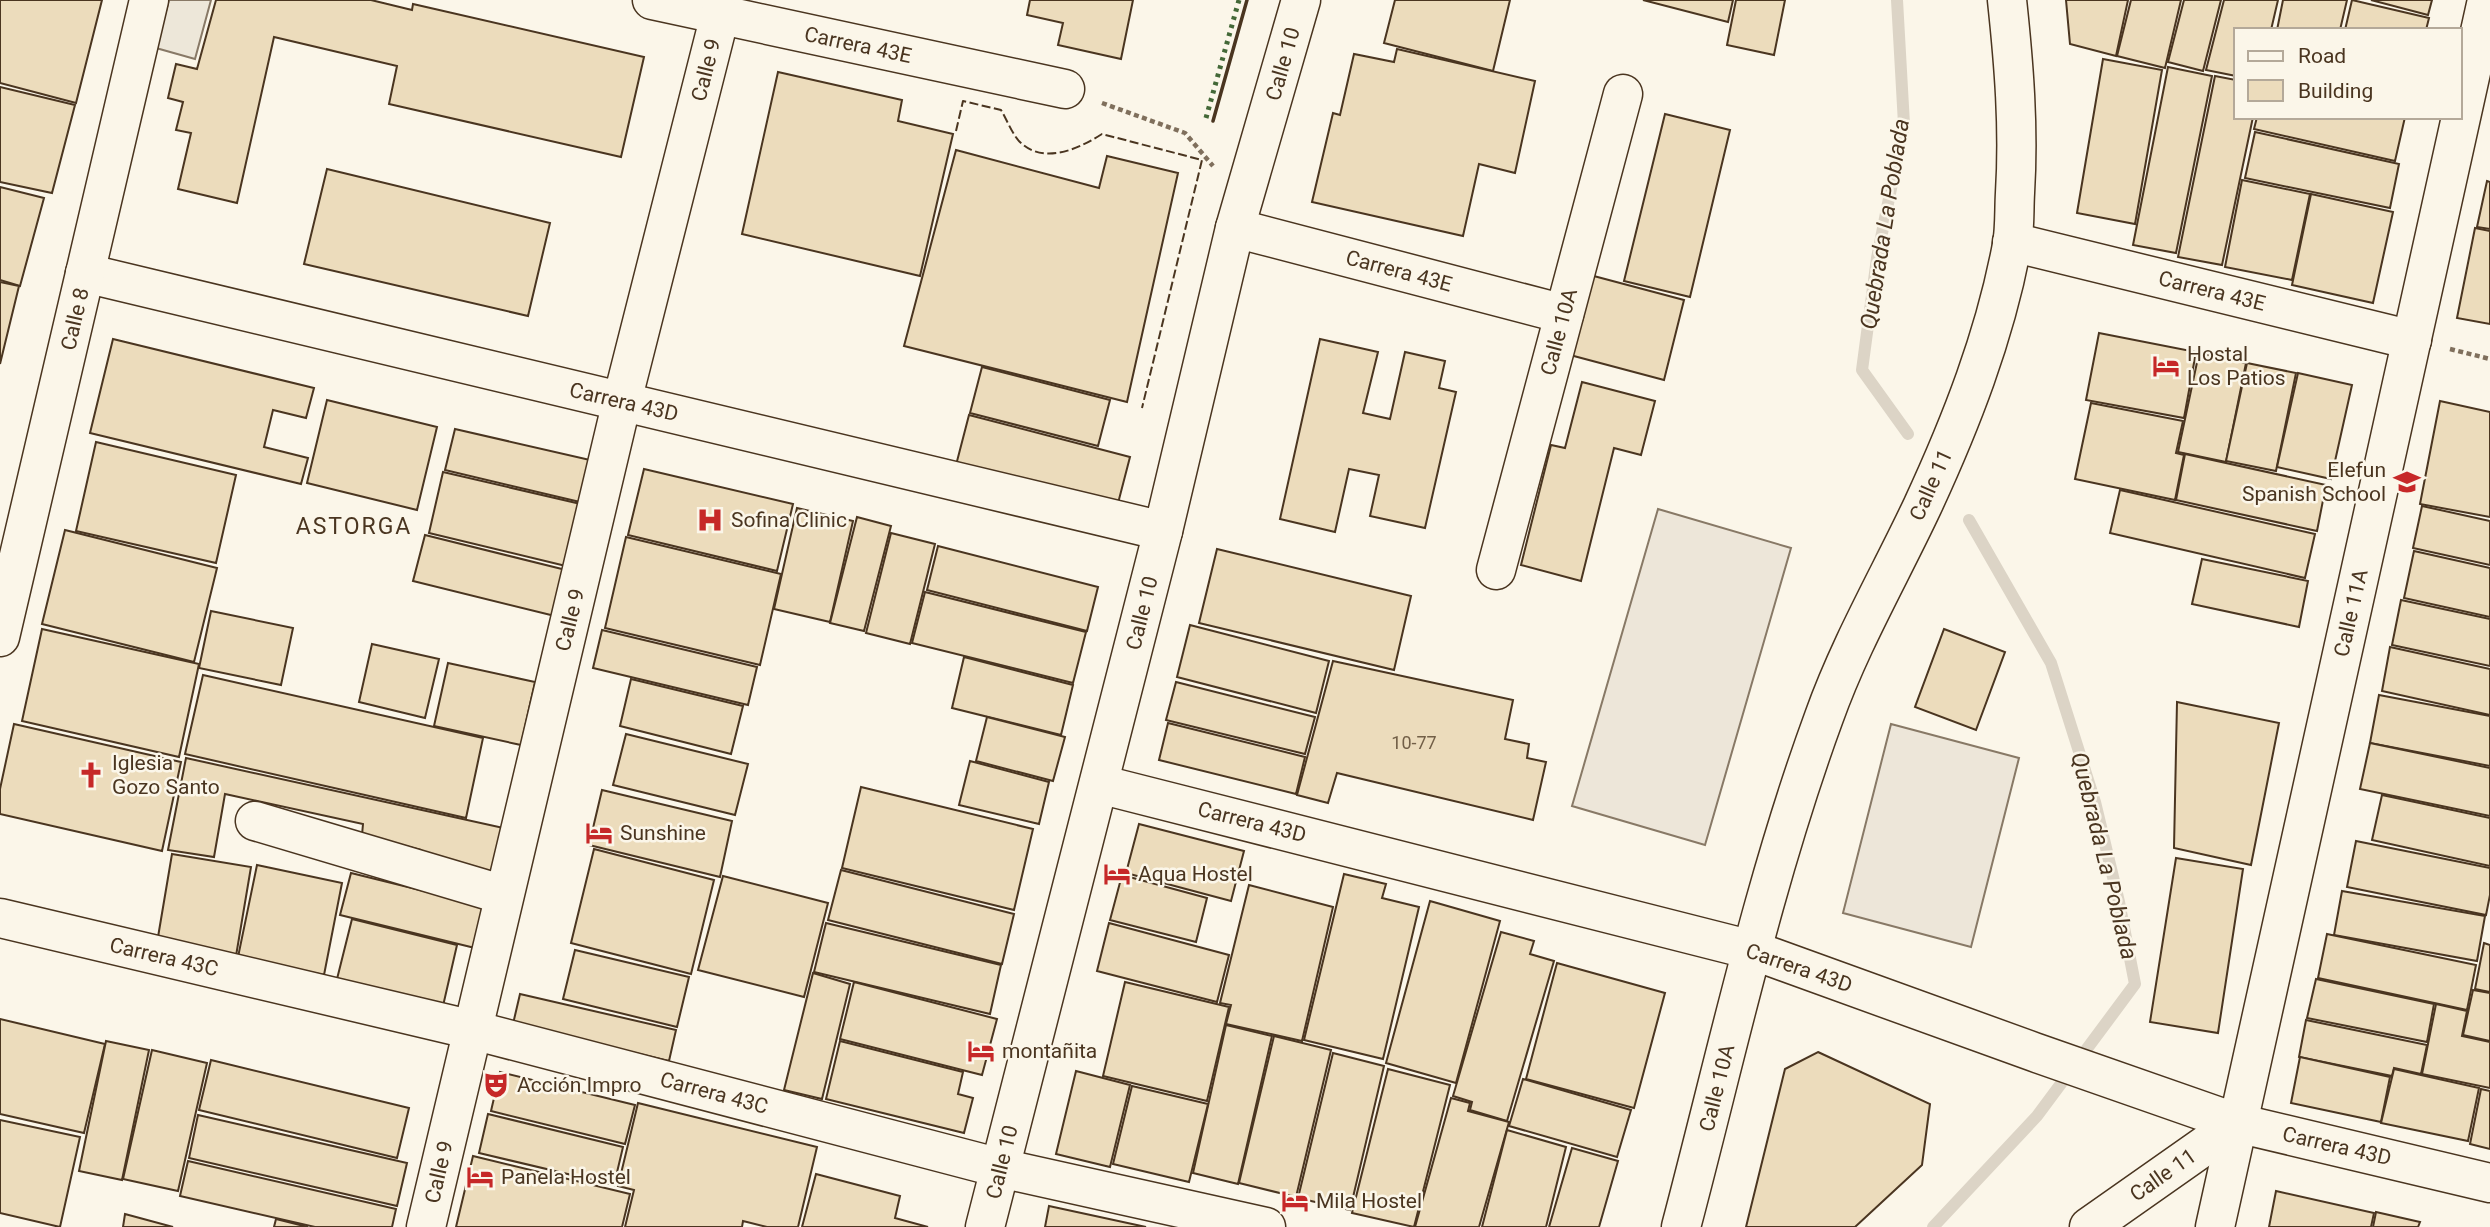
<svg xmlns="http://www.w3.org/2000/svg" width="2490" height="1227" font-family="Roboto,sans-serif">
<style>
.pitch{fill:#ede6d9;stroke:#887966;stroke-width:2}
.parking{fill:#ede7d9;stroke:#887966;stroke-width:2}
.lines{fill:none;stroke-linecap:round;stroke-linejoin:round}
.stream{stroke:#dcd4c6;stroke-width:12}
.building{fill:#ecdcbc;stroke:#4a3520;stroke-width:2}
.minor-casing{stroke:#4a3520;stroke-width:41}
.major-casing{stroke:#4a3520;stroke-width:41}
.path{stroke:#7f6f5c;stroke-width:4.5;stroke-dasharray:5 3.5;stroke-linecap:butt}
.minor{stroke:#fbf6e9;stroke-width:38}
.major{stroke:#fbf6e9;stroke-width:38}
.hedge{stroke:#436837;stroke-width:5;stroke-dasharray:3.5 5;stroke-linecap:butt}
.fence{stroke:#4a3520;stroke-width:2;stroke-dasharray:9 3.5;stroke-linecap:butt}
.wall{stroke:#4a3520;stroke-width:3.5}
.labels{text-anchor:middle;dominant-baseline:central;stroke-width:5;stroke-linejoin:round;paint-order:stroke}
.number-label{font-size:18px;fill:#725f47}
.street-label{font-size:21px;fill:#4a3520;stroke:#fbf6e9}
.poi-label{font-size:21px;fill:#4a3520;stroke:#fbf6e9;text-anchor:start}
.water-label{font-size:23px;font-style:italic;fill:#4a3520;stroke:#fbf6e9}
.neighbourhood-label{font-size:23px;letter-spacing:2px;fill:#4a3520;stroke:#fbf6e9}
</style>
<rect width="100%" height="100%" fill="#fbf6e9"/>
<!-- pitch -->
<g class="pitch">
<polygon points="1658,509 1791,548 1705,845 1572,806"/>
<polygon points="1891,724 2019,758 1971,947 1843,913"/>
</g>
<!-- parking -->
<polygon class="parking" points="169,0 211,0 195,59 156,48"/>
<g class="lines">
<!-- stream -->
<g class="stream">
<polyline points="1897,0 1904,124 1877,258 1862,370 1908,434"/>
<polyline points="1933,1227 2037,1116 2135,984 2119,902 2095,802 2051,663 1969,520"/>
</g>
</g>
<!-- building -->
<g class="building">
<polygon points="0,0 102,0 76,103 0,83"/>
<polygon points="216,0 371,0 412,10 413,4 644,57 621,157 389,104 397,66 274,37 237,203 178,189 191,133 176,130 183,102 168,98 176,64 197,69"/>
<polygon points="1030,0 1133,0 1121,59 1058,45 1063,23 1027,15"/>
<polygon points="1395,0 1510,0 1493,71 1384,43"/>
<polygon points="1643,0 1733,0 1728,22"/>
<polygon points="1736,0 1785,0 1774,55 1727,45"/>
<polygon points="2066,0 2128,0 2116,56 2070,44"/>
<polygon points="2131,0 2181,0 2165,68 2117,56"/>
<polygon points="2184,0 2221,0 2203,71 2168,62"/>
<polygon points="2224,0 2278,0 2271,30 2236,30 2236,76 2206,70"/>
<polygon points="2283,0 2347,0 2340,30 2277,30"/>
<polygon points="2352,0 2429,18 2426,30 2345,30"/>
<polygon points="2371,0 2432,0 2428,15"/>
<polygon points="1397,49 1535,81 1515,173 1479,164 1463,236 1312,202 1333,113 1340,115 1354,54 1394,62"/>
<polygon points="2103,59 2162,70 2135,224 2077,213"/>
<polygon points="2168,67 2212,76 2176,253 2133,245"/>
<polygon points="778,72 902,100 898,121 953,134 920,276 742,234"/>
<polygon points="2215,76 2236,80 2236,117 2253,117 2222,265 2178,257"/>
<polygon points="0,87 75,105 52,193 0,182"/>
<polygon points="1665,114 1730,130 1690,297 1624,281"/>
<polygon points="2257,117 2405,117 2395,161 2254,129"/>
<polygon points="2255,132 2399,164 2390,208 2245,178"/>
<polygon points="956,150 1099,188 1107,156 1178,173 1127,402 904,346"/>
<polygon points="327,169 550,223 528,316 304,264"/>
<polygon points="2242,180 2310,194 2292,280 2225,267"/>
<polygon points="2487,181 2490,182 2490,229 2477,227"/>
<polygon points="0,187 44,198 20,286 0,280"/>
<polygon points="2311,194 2393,212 2373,303 2292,285"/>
<polygon points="2475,228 2490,231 2490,324 2457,318"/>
<polygon points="1590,275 1684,300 1664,380 1570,355"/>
<polygon points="0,282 19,286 0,364"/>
<polygon points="2099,333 2196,352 2184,418 2086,400"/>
<polygon points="113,339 314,388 306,418 273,410 264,447 308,458 301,484 90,433"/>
<polygon points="1320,339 1378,352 1363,413 1390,419 1405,352 1445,361 1439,388 1456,392 1425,528 1370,516 1379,475 1349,469 1335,532 1280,519"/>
<polygon points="2199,353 2246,363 2226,462 2178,452"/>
<polygon points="2247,363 2296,373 2276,471 2226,461"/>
<polygon points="982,367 1110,400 1098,446 970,413"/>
<polygon points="2298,373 2352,385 2331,479 2277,467"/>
<polygon points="1582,382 1655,401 1641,455 1614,448 1581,581 1521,565 1551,445 1565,448"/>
<polygon points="327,400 437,427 417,510 307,483"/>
<polygon points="2440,401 2490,412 2490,517 2420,504"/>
<polygon points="2091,403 2183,421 2176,453 2184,455 2175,500 2075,479"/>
<polygon points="969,415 1130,457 1116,511 955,469"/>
<polygon points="455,429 590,460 580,502 445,470"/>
<polygon points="96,442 236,475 216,563 76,531"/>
<polygon points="2185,454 2326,485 2317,531 2176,500"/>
<polygon points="644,469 793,504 777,571 628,535"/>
<polygon points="443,472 585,505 570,567 429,533"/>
<polygon points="2120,490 2315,534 2305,578 2110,533"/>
<polygon points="2422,506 2490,521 2490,565 2413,548"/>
<polygon points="797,508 853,521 830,622 774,609"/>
<polygon points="857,517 891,526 864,631 830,623"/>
<polygon points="65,530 217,568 194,662 42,624"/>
<polygon points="891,533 935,544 910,644 866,633"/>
<polygon points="425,535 570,571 559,617 413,581"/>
<polygon points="626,537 781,574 760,665 605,628"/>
<polygon points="938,546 1098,587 1087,631 927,590"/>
<polygon points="1217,549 1411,596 1394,670 1199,623"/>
<polygon points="2414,551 2490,568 2490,617 2404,598"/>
<polygon points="2202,559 2308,581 2299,627 2192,604"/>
<polygon points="925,592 1086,632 1073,683 912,643"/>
<polygon points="2401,600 2490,619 2490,666 2392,645"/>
<polygon points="211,611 293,628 281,685 199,668"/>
<polygon points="1190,625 1329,661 1316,713 1177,677"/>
<polygon points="42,629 199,664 179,757 22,721"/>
<polygon points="1944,629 2005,652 1976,730 1915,707"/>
<polygon points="602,630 757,667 748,705 593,668"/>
<polygon points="372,644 439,659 425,718 359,702"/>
<polygon points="2390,647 2490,669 2490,715 2382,691"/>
<polygon points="964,657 1073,685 1061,735 952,708"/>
<polygon points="1333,661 1513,700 1505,739 1529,744 1527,758 1546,762 1533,820 1337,773 1328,803 1297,795"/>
<polygon points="448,663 535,682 521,745 434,726"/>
<polygon points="203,675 483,738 466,818 185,754"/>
<polygon points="631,679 743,706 731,754 620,726"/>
<polygon points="1176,682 1315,717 1305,754 1166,720"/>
<polygon points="2379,695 2490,716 2490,766 2370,743"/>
<polygon points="2177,702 2279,723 2251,865 2174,848"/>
<polygon points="987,717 1065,737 1053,781 976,761"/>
<polygon points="1168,723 1305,757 1296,794 1159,760"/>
<polygon points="14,724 181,762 162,851 0,814 0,789"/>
<polygon points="626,734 748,764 735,815 613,785"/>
<polygon points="2370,743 2490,768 2490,816 2360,789"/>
<polygon points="186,758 508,829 497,877 420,853 421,850 362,835 363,824 225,794 214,857 168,850"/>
<polygon points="970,761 1049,782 1039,824 959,805"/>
<polygon points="861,787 1033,829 1014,910 842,868"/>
<polygon points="602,790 732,821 720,877 589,845"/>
<polygon points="2382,795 2490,818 2490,866 2372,840"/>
<polygon points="1139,824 1244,851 1231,901 1126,873"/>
<polygon points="2356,841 2490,868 2490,895 2486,915 2347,887"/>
<polygon points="594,849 714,880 691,974 571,943"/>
<polygon points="172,854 251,867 236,956 157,943"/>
<polygon points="2176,858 2243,869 2218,1033 2150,1022"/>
<polygon points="257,865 342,883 324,975 238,957"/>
<polygon points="841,870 1014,914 1002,964 828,920"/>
<polygon points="351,873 489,907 479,949 340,915"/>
<polygon points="1344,874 1386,884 1382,898 1419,907 1383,1059 1304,1040"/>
<polygon points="1122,875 1207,898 1196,942 1110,920"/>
<polygon points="723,876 828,903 804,997 698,970"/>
<polygon points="1249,885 1333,907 1302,1041 1226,1024 1231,1005 1220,1003"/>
<polygon points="2342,891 2485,916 2477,961 2334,935"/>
<polygon points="1430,901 1500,921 1456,1083 1386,1063"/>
<polygon points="352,919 457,945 443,1006 337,979"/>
<polygon points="826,923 1001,965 990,1014 814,972"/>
<polygon points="1109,923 1229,955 1217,1002 1097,971"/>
<polygon points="1501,932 1534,941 1530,954 1554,961 1507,1121 1470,1110 1472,1102 1453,1096"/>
<polygon points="2327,934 2476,965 2467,1010 2318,978"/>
<polygon points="2484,943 2490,945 2490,992 2475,989"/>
<polygon points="575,950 689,977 677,1027 563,999"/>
<polygon points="1557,963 1665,993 1634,1108 1526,1079"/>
<polygon points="813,973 850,984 822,1099 784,1090"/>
<polygon points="2316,979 2434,1004 2427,1042 2307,1018"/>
<polygon points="854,982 997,1019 982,1075 840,1039"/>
<polygon points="1125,982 1229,1007 1207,1101 1103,1076"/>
<polygon points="2473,990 2490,993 2490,1041 2463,1035"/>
<polygon points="520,994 676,1030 669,1061 513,1024"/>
<polygon points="2436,1004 2467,1011 2462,1036 2490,1042 2490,1088 2422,1074"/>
<polygon points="0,1019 105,1044 84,1133 0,1114"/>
<polygon points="2306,1020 2427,1045 2421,1074 2394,1068 2392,1076 2299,1057"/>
<polygon points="1226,1025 1272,1036 1238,1184 1193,1173"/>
<polygon points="1274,1036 1331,1050 1296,1197 1239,1183"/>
<polygon points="106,1041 149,1050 122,1180 79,1171"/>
<polygon points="840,1041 963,1072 958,1094 973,1098 964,1133 826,1099"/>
<polygon points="152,1050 207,1063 178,1191 123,1179"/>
<polygon points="1818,1052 1930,1104 1922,1165 1855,1227 1746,1227 1785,1069"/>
<polygon points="1333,1053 1384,1066 1350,1210 1298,1198"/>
<polygon points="2300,1057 2390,1077 2381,1122 2291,1103"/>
<polygon points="211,1060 409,1108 397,1158 199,1110"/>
<polygon points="1388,1069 1450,1085 1414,1227 1352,1213"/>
<polygon points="2394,1069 2479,1088 2468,1141 2381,1123"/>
<polygon points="1076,1071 1130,1085 1110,1167 1056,1154"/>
<polygon points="500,1072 635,1105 625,1144 491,1111"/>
<polygon points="1523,1079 1631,1110 1617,1157 1509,1126"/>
<polygon points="1132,1086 1208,1104 1189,1182 1113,1164"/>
<polygon points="2481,1089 2490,1091 2490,1149 2470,1144"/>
<polygon points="1451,1098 1470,1103 1468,1111 1509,1122 1479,1227 1415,1227"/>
<polygon points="638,1103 817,1147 798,1227 767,1227 743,1221 742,1227 625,1227 634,1190 618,1186"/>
<polygon points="488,1114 623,1147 614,1185 479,1153"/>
<polygon points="198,1115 407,1163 397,1206 189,1158"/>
<polygon points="0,1120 80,1137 60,1227 0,1213"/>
<polygon points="1507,1130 1566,1147 1546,1227 1482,1227"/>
<polygon points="1572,1148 1618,1161 1599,1227 1549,1227"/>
<polygon points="473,1156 630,1194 622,1227 456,1227"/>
<polygon points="188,1161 396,1209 392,1227 315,1227 180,1196"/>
<polygon points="816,1174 900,1196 895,1218 928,1227 802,1227"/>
<polygon points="2276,1191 2374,1213 2371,1227 2269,1227"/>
<polygon points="1049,1206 1146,1227 1045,1227"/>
<polygon points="2376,1212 2420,1222 2418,1227 2373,1227"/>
<polygon points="125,1214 173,1227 123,1227"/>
<polygon points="276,1219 308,1227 274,1227"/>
</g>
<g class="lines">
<!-- minor casing -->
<g class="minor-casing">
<g id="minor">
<polyline points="652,0 1065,89"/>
<polyline points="1235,228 1564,314"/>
<polyline points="2012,242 2412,340"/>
<polyline points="85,273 1163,531"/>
<polyline points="1496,570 1623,94"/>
<polyline points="0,637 149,0"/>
<polyline points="1099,784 1752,950 2034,1052 2237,1123 2490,1183"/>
<polyline points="255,821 504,895"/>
<polyline points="0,918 473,1030 1000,1168 1266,1227"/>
<polyline points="426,1227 622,401 720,15"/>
<polyline points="2089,1227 2237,1123"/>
<polyline points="2215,1227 2487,0"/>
</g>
</g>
<!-- major casing -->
<g class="major-casing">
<g id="major">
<polyline points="985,1227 1163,531 1235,228 1301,0"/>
<path d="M1681,1227C1726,1057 1763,883 1824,717C1850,644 1889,577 1922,507C1961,423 1995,336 2012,245C2015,228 2014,210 2015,193C2019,128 2014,65 2007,0"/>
</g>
</g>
<!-- path -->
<g class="path">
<polyline points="1102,103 1185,133 1213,166"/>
<polyline points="2450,349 2490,359"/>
</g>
<!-- minor -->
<use href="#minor" class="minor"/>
<!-- major -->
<use href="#major" class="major"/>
<!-- hedge -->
<polyline class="hedge" points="1206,118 1239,0"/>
<!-- fence -->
<path class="fence" d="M956,131L963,101L1001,110C1007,120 1013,136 1021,143C1045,165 1080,148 1102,134L1202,160L1142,408"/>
<!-- wall -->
<polyline class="wall" points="1213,121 1247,0"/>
</g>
<!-- icons -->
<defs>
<g id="hotel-bare" transform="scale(2.1)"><path d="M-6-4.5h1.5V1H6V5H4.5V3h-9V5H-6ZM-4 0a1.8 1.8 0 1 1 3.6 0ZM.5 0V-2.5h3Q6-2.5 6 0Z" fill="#c62828" stroke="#fbf6e9" stroke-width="2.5" paint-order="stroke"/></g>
<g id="school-bare" transform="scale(2.1)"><path d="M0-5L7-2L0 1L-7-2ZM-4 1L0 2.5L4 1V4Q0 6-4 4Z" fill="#c62828" stroke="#fbf6e9" stroke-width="2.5" paint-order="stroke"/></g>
<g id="hospital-bare" transform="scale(2.1)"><path d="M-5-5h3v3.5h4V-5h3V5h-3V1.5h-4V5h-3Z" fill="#c62828" stroke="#fbf6e9" stroke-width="2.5" paint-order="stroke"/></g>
<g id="church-bare" transform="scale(2.1)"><path d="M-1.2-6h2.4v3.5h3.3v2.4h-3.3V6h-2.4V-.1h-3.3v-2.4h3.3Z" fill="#c62828" stroke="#fbf6e9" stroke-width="2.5" paint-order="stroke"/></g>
<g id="theatre-bare" transform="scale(2.1)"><path d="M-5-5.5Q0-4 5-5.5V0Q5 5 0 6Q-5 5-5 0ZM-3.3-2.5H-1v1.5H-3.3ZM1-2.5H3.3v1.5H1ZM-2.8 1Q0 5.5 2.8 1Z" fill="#c62828" stroke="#fbf6e9" stroke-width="2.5" paint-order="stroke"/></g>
</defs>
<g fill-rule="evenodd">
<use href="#hotel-bare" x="2166" y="366"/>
<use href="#school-bare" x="2407" y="482"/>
<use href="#hospital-bare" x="710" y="520"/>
<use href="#church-bare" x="91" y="775"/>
<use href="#hotel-bare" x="599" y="833"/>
<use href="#hotel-bare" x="1117" y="874"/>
<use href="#hotel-bare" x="981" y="1051"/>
<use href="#theatre-bare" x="496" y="1085"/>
<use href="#hotel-bare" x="480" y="1177"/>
<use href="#hotel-bare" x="1295" y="1201"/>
</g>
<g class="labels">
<!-- number labels -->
<g class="number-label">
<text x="1414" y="742">10-77</text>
</g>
<!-- street labels -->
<g class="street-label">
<text transform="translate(858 45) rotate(12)">Carrera 43E</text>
<text transform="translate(1283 64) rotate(-74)">Calle 10</text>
<text transform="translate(706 70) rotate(-76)">Calle 9</text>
<text transform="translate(1399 271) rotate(15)">Carrera 43E</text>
<text transform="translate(2212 291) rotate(14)">Carrera 43E</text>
<text transform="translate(75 319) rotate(-77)">Calle 8</text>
<text transform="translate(1559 332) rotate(-75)">Calle 10A</text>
<text transform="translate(624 402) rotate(13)">Carrera 43D</text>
<text transform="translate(1931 485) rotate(-66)">Calle 11</text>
<text transform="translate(1142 613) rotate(-76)">Calle 10</text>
<text transform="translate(2351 613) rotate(-77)">Calle 11A</text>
<text transform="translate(570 620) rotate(-76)">Calle 9</text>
<text transform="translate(1252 822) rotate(14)">Carrera 43D</text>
<text transform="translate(164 957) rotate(13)">Carrera 43C</text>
<text transform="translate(1799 968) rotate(19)">Carrera 43D</text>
<text transform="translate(1717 1088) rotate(-76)">Calle 10A</text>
<text transform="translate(714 1093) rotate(15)">Carrera 43C</text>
<text transform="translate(2337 1146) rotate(13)">Carrera 43D</text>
<text transform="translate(1002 1162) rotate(-76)">Calle 10</text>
<text transform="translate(439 1172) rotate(-77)">Calle 9</text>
<text transform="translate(2163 1175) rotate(-35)">Calle 11</text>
</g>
<!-- poi labels -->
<g class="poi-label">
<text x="2187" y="354">Hostal<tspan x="2187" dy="24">Los Patios</tspan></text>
<text x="2386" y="470" text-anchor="end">Elefun<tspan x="2386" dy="24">Spanish School</tspan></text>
<text x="731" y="520">Sofina Clinic</text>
<text x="112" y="763">Iglesia<tspan x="112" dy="24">Gozo Santo</tspan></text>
<text x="620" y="833">Sunshine</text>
<text x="1138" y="874">Aqua Hostel</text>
<text x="1002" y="1051">montañita</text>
<text x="517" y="1085">Acción Impro</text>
<text x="501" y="1177">Panela Hostel</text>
<text x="1316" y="1201">Mila Hostel</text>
</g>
<!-- water labels -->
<g class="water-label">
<text transform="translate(1885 224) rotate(-81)">Quebrada La Poblada</text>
<text transform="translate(2104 856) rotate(76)">Quebrada La Poblada</text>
</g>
<!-- neighbourhood labels -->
<g class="neighbourhood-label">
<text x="354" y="526">ASTORGA</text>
</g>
</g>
<!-- legend -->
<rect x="2234" y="28" width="228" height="91" fill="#fbf6e9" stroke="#b4a999" stroke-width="2"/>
<rect x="2248" y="51" width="35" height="10" fill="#fbf6e9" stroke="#b4a999" stroke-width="2"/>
<text x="2298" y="63" font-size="21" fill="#4a3520">Road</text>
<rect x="2248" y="80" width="35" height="21" fill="#ecdcbc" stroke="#b4a999" stroke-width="2"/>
<text x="2298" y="98" font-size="21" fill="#4a3520">Building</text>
</svg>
